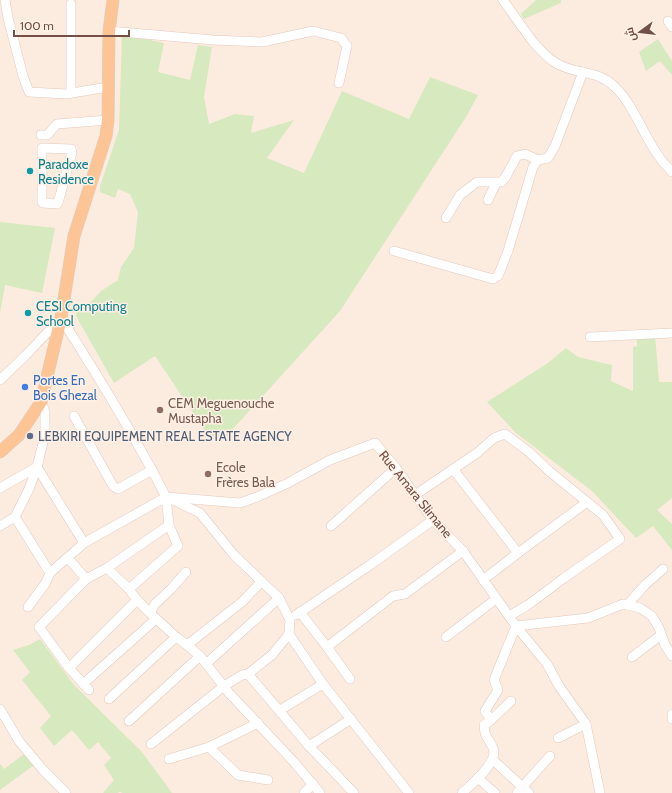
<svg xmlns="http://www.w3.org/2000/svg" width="672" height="793" font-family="Cabin,Cairo,sans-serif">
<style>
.green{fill:#d7e9be}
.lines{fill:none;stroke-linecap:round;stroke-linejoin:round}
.minor-casing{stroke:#e2c8be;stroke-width:10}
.major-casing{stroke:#d8cecb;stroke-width:13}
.minor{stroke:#fff;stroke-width:9}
.major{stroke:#fdc596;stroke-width:12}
.culture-dot{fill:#0f9aa8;stroke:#fff0e5;stroke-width:1.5}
.shop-dot{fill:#3f7fe0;stroke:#fff0e5;stroke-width:1.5}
.education-dot{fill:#8d6e63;stroke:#fff0e5;stroke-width:1.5}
.service-dot{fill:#5c6f8a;stroke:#fff0e5;stroke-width:1.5}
.labels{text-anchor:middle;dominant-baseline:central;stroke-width:3;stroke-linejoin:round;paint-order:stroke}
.culture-label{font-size:13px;fill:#0d838f;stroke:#fff0e5;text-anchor:start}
.shop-label{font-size:13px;fill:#366cbe;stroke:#fff0e5;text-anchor:start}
.education-label{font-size:13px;fill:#785e54;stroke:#fff0e5;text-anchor:start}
.service-label{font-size:13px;fill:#4e5e75;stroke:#fff0e5;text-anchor:start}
.street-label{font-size:13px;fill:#724f47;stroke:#fff0e5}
</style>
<rect width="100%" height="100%" fill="#fcecdf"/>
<!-- green -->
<g class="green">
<polygon points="536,0 561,0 561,3 524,19 521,14"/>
<polygon points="122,34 164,43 158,72 190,80 198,45 212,47 204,97 209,124 235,114 254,116 251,133 294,120 267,158 304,173 342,91 409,119 430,77 478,95 466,117 340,311 223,440 209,437 155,356 114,383 76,316 75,303 87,306 101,291 118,280 121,267 134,248 138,212 130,194 118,189 115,198 100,192 100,186 119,130"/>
<polygon points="658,39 672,61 672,75 660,61 646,71 639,52"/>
<polygon points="0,222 55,228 42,293 5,285 0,313"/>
<polygon points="655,335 659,382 672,382 672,498 657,510 672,524 672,550 653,526 636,538 592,491 516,433 487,402 548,363 566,348 578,357 612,365 611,381 633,391 633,347 637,346 637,336"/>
<polygon points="40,639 74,685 142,752 172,793 122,793 120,791 118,793 103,793 114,780 104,765 111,758 98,742 89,750 72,730 54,746 40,728 51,716 22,680 30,672 13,650 29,645"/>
<polygon points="24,754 34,765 0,790 0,764 4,769"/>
</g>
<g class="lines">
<!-- minor casing -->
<g class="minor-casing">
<g id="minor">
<polyline points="5,0 8,18 23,76 29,92 66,94 108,87"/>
<path d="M503,0C517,19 536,51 556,63C575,75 596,69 614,86C635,106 643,136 660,158C663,163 668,167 672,172"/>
<polyline points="668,21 672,27"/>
<polyline points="109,31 213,40 262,42 313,31 341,38 347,46 339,83"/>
<polyline points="71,93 71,4"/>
<polyline points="41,135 47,135 57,124 108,120"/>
<polygon points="42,148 71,149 72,152 58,203 57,204 43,203 42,202"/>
<polyline points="488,200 496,183"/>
<polyline points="446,218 460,195 477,182 501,182 505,178 517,156 525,154 538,160"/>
<polyline points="394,251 493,279 498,276 508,251 533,167 538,160 548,158 555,146 583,72"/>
<polyline points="590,337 672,333"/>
<path d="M0,380L26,355L61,318C98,376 135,436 166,497L240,503L257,497L286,484L330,460L375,443L396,468L433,520L463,551L516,626L588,618L623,604L640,608L652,616L659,628L665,645L672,656"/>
<polyline points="74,416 113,486 118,489 152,470"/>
<polyline points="453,469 518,553 483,580"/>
<polyline points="0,488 37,467 84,543"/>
<polyline points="415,495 477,453 494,438 505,434 529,452 549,471 603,515 620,539 564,578 528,605 509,616"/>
<polyline points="173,500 200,513 234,555 279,598 290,620 289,634 323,684 409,793"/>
<polyline points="15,517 50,573"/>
<polyline points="0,526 15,517 29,489 37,467 45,435 45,412 41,402"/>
<polyline points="331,526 396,468"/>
<polyline points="518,553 587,502"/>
<polyline points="68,558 86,579"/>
<polyline points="107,568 129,589 137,600 150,613 176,637 187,645 200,656 229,693 294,762 320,793"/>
<polyline points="129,589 178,546 169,525 166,497"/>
<polyline points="627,605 645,585 663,569"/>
<polyline points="28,607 45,584 50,573 84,543 166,497"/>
<polyline points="300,612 327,647 393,596 405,594 463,551"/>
<polyline points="150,613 155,604 171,589 186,572"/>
<polyline points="296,615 370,565 433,520"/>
<polyline points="446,637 496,599"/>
<polyline points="187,645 242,602 262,581"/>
<polyline points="327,647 350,679"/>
<polyline points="632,657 661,635"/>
<polyline points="207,663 279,598"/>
<polyline points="69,668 137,600"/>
<polyline points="248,674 309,746 354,793"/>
<polyline points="83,684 156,619"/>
<polyline points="89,690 69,668 39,627 86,579 107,568 169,525"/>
<polyline points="109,699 176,637"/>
<polyline points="0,709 19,741 43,770 66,793"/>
<polyline points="280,710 323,684"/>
<polyline points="672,714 672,719"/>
<polyline points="491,720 511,701"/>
<polyline points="129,721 200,656"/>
<polyline points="558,738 586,724"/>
<polyline points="151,744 224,686 242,675 248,674 272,655 289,634"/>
<polyline points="309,746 351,719"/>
<polyline points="209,747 238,775 268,780"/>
<polyline points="169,759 209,747 258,723"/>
<polyline points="493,760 529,793"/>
<polyline points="478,778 495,793"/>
<polyline points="304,793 313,784"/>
<path d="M462,793C472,784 499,762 493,748C488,737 485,739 484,725L491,720L485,711L498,690L494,680L516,626L547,664L559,686L586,724L600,793"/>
<polyline points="517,793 550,756"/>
</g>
</g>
<!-- major casing -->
<g class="major-casing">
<polyline id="major" points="0,452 19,435 41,402 61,318 74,236 106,136 108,120 109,31 113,0"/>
</g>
<!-- minor -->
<use href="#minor" class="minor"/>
<!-- major -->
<use href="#major" class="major"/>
</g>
<!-- markers -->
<g class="culture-dot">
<circle cx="30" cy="171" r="4"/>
<circle cx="28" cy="313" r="4"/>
</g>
<circle class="shop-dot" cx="25" cy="387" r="4"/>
<g class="education-dot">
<circle cx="160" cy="410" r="4"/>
<circle cx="208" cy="474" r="4"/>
</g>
<circle class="service-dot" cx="30" cy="436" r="4"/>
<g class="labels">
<!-- culture labels -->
<g class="culture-label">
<text x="38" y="164">Paradoxe<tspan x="38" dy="15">Residence</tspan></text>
<text x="36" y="306">CESI Computing<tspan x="36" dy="15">School</tspan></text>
</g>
<!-- shop labels -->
<g class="shop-label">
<text x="33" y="380">Portes En<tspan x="33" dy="15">Bois Ghezal</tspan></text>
</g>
<!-- education labels -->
<g class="education-label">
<text x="168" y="403">CEM Meguenouche<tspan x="168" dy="15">Mustapha</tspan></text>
<text x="216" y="467">Ecole<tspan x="216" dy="15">Frères Bala</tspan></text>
</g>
<!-- service labels -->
<g class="service-label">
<text x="38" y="436">LEBKIRI EQUIPEMENT REAL ESTATE AGENCY</text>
</g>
<!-- street labels -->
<g class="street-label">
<text transform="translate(416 494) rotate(51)">Rue Amara Slimane</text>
</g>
</g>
<!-- north arrow -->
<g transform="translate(640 32) rotate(255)" stroke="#fff0e5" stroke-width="3" paint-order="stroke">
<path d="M0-3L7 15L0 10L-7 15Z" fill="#724f47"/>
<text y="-6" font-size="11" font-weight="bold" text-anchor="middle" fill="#724f47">ش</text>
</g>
<!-- scale -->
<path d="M14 30v6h115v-6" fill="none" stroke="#724f47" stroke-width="2"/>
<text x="20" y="30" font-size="12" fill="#724f47" stroke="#fff0e5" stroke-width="3" paint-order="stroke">100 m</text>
</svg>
